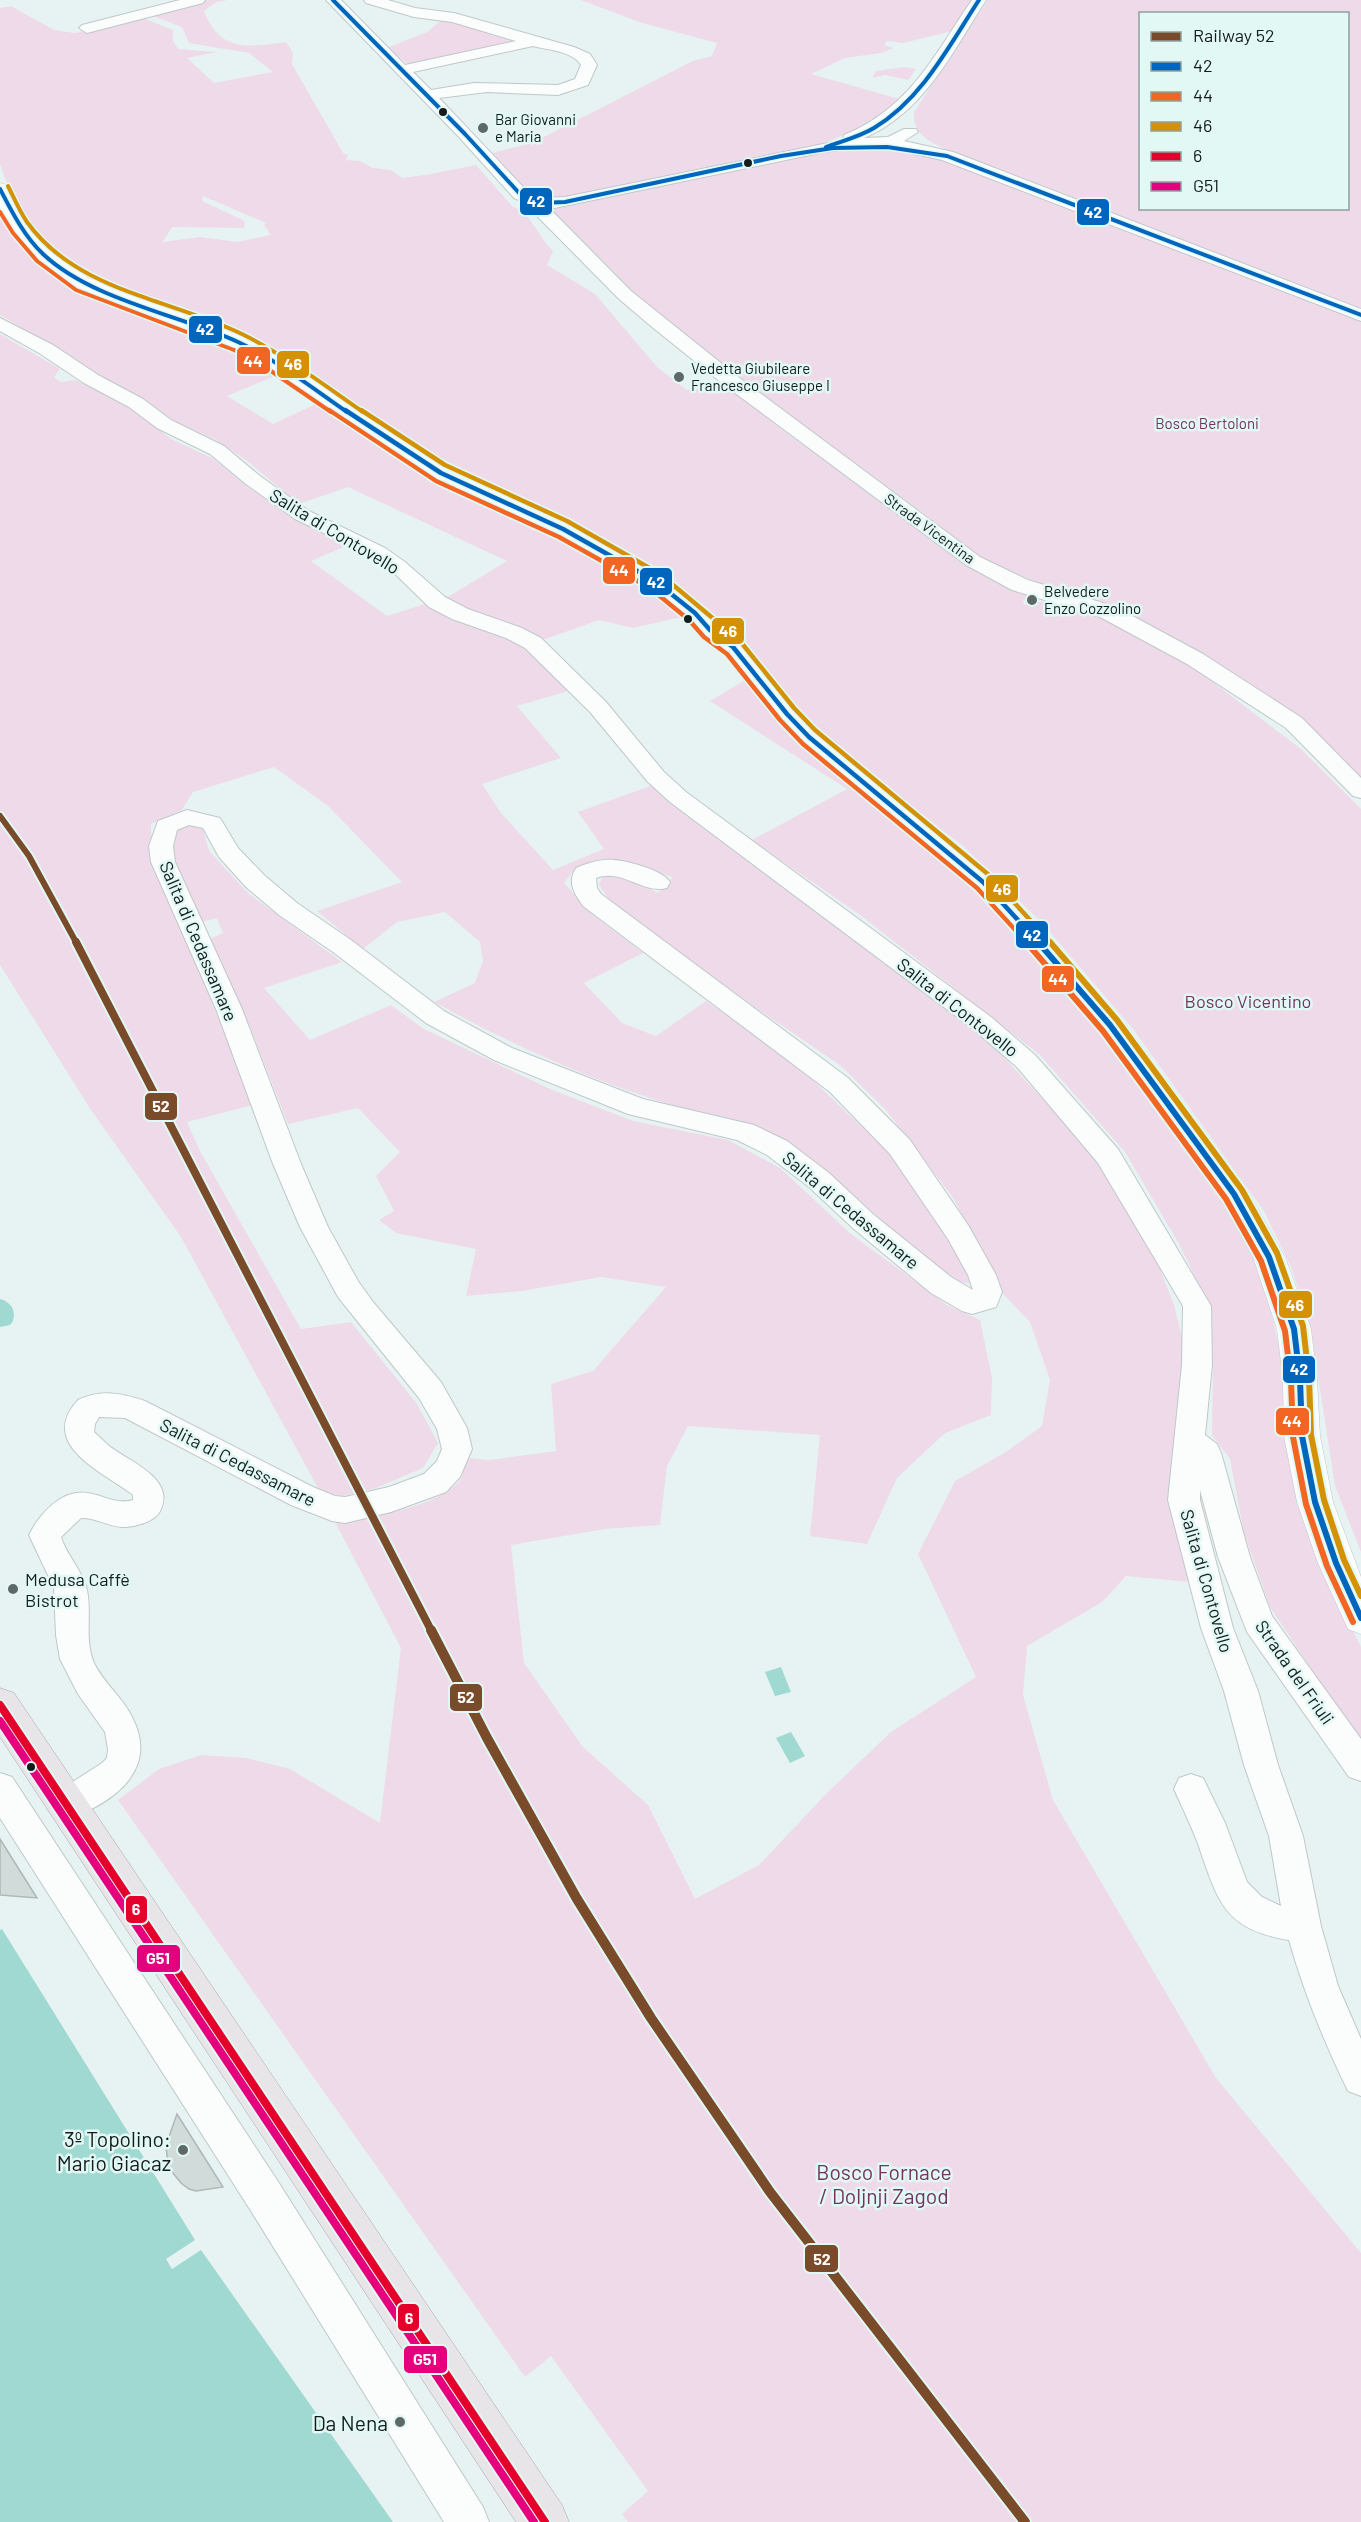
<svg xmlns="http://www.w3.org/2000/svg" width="1361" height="2522" font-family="Barlow,sans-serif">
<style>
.green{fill:#efdaea;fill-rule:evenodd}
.water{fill:#a0d9d2}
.building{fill:#d1dbd9;stroke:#afb8b7;stroke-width:1.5}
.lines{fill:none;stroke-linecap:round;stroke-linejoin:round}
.street-casing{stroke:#bec8c7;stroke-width:2}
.secondary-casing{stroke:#bec8c7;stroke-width:1}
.primary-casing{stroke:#a6a3a8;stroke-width:1}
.street{fill:#fbfdfd;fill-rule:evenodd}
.secondary{fill:#fbfdfd;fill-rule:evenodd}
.primary{fill:#e8e5e8;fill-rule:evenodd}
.bus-1-far2-casing{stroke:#e2f8f5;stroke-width:7}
.bus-1-far1-casing{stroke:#e2f8f5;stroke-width:8}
.bus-1-casing{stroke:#e2f8f5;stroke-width:10}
.bus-2-far2-casing{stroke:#e2f8f5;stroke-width:7}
.bus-2-far1-casing{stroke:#e2f8f5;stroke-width:8}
.bus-2-casing{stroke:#e2f8f5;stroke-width:10}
.bus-3-far2-casing{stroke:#e2f8f5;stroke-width:7}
.bus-3-far1-casing{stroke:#e2f8f5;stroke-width:8}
.bus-3-casing{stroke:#e2f8f5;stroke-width:10}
.bus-4-casing{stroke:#e2f8f5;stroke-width:12}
.bus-5-casing{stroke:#e2f8f5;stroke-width:12}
.bus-1-far2{stroke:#0065bd;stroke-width:4}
.bus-1-far1{stroke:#0065bd;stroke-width:4.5}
.bus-1{stroke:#0065bd;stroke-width:6}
.bus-2-far2{stroke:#f26522;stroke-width:4}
.bus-2-far1{stroke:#f26522;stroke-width:4.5}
.bus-2{stroke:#f26522;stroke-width:6}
.bus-3-far2{stroke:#d59104;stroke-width:4}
.bus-3-far1{stroke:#d59104;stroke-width:4.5}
.bus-3{stroke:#d59104;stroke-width:6}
.bus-4{stroke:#e4002b;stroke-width:8}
.bus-5{stroke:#e5007d;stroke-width:8}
.rail-1-far2-casing{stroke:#e2f8f5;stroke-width:10}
.rail-1-far1-casing{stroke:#e2f8f5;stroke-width:12}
.rail-1-casing{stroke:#e2f8f5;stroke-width:14}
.rail-1-far2{stroke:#7a4b2a;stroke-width:6}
.rail-1-far1{stroke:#7a4b2a;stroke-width:8}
.rail-1{stroke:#7a4b2a;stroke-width:10}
.bus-dot{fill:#151d1c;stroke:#e2f8f5;stroke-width:2}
.poi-dot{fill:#5e6867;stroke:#e2f8f5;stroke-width:2}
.labels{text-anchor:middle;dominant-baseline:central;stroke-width:5;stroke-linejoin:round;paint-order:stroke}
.far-poi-label{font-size:15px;fill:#151d1c;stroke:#e2f8f5;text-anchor:start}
.far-park-label{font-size:15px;fill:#73325f;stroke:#e2f8f5}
.far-street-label{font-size:15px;fill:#151d1c;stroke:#e2f8f5}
.street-label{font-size:18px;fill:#151d1c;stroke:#e2f8f5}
.park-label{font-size:18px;fill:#73325f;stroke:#e2f8f5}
.poi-label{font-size:18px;fill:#151d1c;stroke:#e2f8f5;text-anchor:start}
.near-poi-label{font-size:21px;fill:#151d1c;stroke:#e2f8f5;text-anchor:end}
.near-park-label{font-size:21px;fill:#73325f;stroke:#e2f8f5}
.line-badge{stroke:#e2f8f5;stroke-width:2}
.badge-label{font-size:16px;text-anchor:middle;font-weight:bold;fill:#fff}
</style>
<rect width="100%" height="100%" fill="#e7f3f2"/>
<!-- green -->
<g class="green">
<path d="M208,0H228L216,2L204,11C220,53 249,47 286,42L293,53L292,64L343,153L348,155L346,160L360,161L373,168L391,170L402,178L431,174L476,165L512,206L526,214L545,242L553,251L547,265L595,294L657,367L687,390L724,384L789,435L906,518L957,560L1030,595L1023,601L1024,604L1032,605L1041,601L1111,621L1172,651L1301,749L1361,809V1552L1335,1486L1310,1325L1291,1267L1264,1211L1133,1029L1041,922L963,846L827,741L789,702L737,638L707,608L668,577L636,556L391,435L283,361L91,280L60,258L32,229L13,200L0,164V8L11,6L54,30L75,33L143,18L173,30V41L178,49L217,52L187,58L214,83L273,72L249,53L189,43L182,27L153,16ZM203,196L266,223L264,225L271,235L237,242L200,237L163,242L172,227L244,228L245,221L202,201Z"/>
<path d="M581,0H974L952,31L903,43L887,41L884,45L894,48L881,53L845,58L811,74L903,100L864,127L821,144L568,198C524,202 518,183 492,153L532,143L693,61L712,56L717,43L642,23Z"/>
<path d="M988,0H1361V308L947,150C930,142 912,134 914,112ZM1140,14H1348V208H1140Z"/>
<polygon points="442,20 521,41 411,66 387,48 427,32"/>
<polygon points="904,67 916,69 908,80 885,75 872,78 876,71"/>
<polygon points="878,145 935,154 1361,320 1361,779 1292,715 1050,588 973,554 930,518 740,378 608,273 551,210 827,150"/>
<polygon points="0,213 17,238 60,279 205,333 241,351 275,376 227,396 273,424 318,403 403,461 473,498 544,528 644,582 681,617 633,628 599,620 543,640 517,627 462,609 446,598 507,561 348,487 299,504 246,460 216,440 177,422 0,315"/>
<path d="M0,334L60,369L54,377L60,382L76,380L134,410L171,439L212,458L263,498L308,526L348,545L311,561L387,616L428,603L467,624L512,641L532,654L568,691L517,706L561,758L482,784L501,813L553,870L604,849L578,812L653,785L960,1016L991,1043L1078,1138L1123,1198L1158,1264L1174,1305L1184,1345L1190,1582L1126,1576L1102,1602L1027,1646L1023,1695L1053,1800L1216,2078L1361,2253V2522H628L622,2514L648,2491L551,2356L525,2377L118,1800L159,1769L201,1755L246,1758L290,1769L380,1823L401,1648L335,1522C371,1516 431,1509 458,1483C463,1478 465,1465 468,1458L489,1460L556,1451L551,1384L593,1371L666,1287L601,1277L522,1291L466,1296L476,1249L396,1233L379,1220L394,1211L376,1176L400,1152L358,1108L288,1124L250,1027L210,939L223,933L217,918L203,922C190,894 164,860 177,829L190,826L203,829L209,851L249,894L342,962L264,988L310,1040L391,1005L424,1029L550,1089L633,1121L728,1140L780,1168L851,1234L947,1305L980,1320L992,1378L991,1415L945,1433L897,1478L867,1544L810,1536L820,1435L688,1426L667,1466L660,1525L605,1529L511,1545L524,1663L583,1747L648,1805L695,1899L759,1865L826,1794L891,1732L976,1677L918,1554L955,1481L1006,1452L1042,1426L1050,1380L1030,1322L1000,1291L992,1269L952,1196L885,1109L841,1066L749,1003L610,901L599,885L603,875L629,878L658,893L673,877L620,860L600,859L576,867L564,883L594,916L643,953L584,983L622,1023L656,1036L706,1001L798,1066L887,1151L919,1194L969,1272L971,1283L958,1282C937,1265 915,1248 894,1231C857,1198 820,1162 777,1137C741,1116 698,1113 659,1101C581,1076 506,1042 434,1002L475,983L483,961L480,942L445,912L397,922L363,949L317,911L402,882L328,806L274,767L193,792L182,810L151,824V846L253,1105L187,1122L200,1151L301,1329L351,1322L417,1404L438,1443L423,1468L376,1488L342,1496L319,1490L181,1237L91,1110L0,965Z"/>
<polygon points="745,680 780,722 974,891 1041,962 1084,1012 1219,1196 1260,1258 1328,1580 1361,1647 1361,1744 1270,1607 1244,1533 1230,1459 1212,1435 1213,1367 1210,1307 1178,1242 1125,1152 1040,1055 860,915 752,840 847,789 710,701"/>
</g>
<!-- water -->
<g class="water">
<path d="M0,1299C11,1302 16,1310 13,1321L10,1325L0,1327Z"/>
<polygon points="781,1667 791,1692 775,1696 765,1672"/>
<polygon points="791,1732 805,1756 790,1763 776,1738"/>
<polygon points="2,1929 195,2240 166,2259 172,2269 201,2250 393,2522 0,2522 0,1930"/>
</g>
<!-- building -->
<g class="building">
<polygon points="0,1839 37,1898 0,1895"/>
<polygon points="177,2114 223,2187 196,2191 189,2189 181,2183 168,2167 166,2145"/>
</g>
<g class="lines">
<!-- street casing -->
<g class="street-casing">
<g id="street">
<polygon points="180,0 205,0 203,3 87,33 79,28 82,25"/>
<path d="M326,0H341L405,65L516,41L452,22L414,17L366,3L364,0H388L415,8L454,13L574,47L590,54L597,65L588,85L558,95L487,92L439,98L526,190L542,198L565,197L843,140L844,135C910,108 934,55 972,0H986C953,51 924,113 864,138L888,137L904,129H916L918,132L904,141L953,152L1361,309V321L942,160L889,148H859L824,152L550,209L631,291L666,319L737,376L980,557L1028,580L1116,607L1203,654L1302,718L1361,778V798L1353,796L1286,728L1187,664L1100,617L1012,590L966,565L723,384L652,327L619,299L536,215L532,206L514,198L459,137ZM533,46C547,50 573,51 581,65L575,79L558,85L474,83L431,90L413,72Z"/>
<path d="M0,318L53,345L98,375L143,399L171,420L224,446L260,476L309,511L385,548L405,562L445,597L468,609L522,628L541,638L606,702L664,772L686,792L991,1017L1035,1055L1118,1149L1211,1306L1212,1365L1205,1435L1217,1444L1221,1453L1250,1557L1272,1616L1361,1739V1781L1349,1777L1247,1632L1218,1557L1200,1490V1500L1233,1628L1258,1691L1278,1765L1303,1836L1321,1926L1338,1986L1361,2039V2096L1348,2091C1324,2042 1304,1993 1289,1940C1223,1929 1218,1901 1198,1844C1191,1825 1182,1807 1174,1789L1179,1778L1191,1774L1203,1778L1225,1823L1247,1882L1262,1897L1281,1906L1269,1836L1244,1765L1224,1691L1201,1628L1168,1500L1182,1365L1183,1306L1098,1163L1017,1067L973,1029L670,802L648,782L590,712L525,648L506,638L452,619L429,607L391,570L371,556L295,519L246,484L210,454L157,428L129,407L84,383L39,353L0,331Z"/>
<path d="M187,810L220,818L238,848L264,875L297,903L351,940L444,1011L512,1048L643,1099L754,1125L787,1141L829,1173L874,1215L951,1277L973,1290L968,1275L948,1239L890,1154L830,1092L583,906C574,893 567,882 576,868C585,864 594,861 604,860C620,858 662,869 670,882L667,888C642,894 622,868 596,878L597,888L601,894L848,1078L910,1140L968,1225L996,1275L1002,1292L996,1307L972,1314L962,1311L931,1293L854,1229L809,1187L767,1155L737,1140L628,1114L494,1060L426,1023L333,952L279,915L246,887L219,857L203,828L189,825L177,830L173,846L175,862L242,1009L301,1164L328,1227L358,1281L373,1302L441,1382L467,1428L472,1449L460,1477L446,1492L391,1512L345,1523L332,1521L291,1505L125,1418L99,1417L95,1424L94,1432C99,1436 103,1441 108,1445C127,1461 175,1477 161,1509C157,1521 138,1526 126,1527C110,1528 96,1517 81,1518L61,1537C67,1556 83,1571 87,1590C92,1614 84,1639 94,1663C103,1682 121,1696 131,1715C161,1770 113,1803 66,1820L54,1816L49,1805L54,1794L102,1763L107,1758L108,1749L105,1732L78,1694L60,1659L56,1635L54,1588L29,1535C39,1515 61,1489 87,1493C103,1495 116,1505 133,1500V1495C103,1472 37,1445 78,1400C101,1389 121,1393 145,1401L313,1487L335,1496L345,1497L389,1487L424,1474L437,1461L442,1449L437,1429L419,1398L338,1297L300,1227L273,1164L216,1009L151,862L149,846L158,821Z"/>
<polygon points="0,1773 12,1777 279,2183 483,2507 489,2522 444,2522 251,2211 0,1818"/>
</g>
</g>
<!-- secondary casing -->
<g class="secondary-casing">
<polygon id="secondary" points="0,183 7,185 28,224 50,250 88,278 246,337 281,356 403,440 449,468 571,524 664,576 704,608 719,625 742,642 796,708 818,731 993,876 1038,923 1121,1018 1245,1186 1285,1257 1311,1329 1317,1379 1320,1436 1333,1502 1361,1577 1361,1634 1348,1629 1318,1563 1297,1502 1284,1436 1283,1379 1277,1329 1253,1257 1222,1201 1099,1032 1018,937 973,888 800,743 778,720 724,652 701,635 686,618 646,586 555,534 433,478 387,450 265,366 230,347 74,286 36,258 13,231 0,211"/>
</g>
<!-- primary casing -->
<g class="primary-casing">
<polygon id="primary" points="0,1688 14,1693 562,2505 569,2522 516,2522 0,1737"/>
</g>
<!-- street -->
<use href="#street" class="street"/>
<!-- secondary -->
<use href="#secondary" class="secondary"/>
<!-- primary -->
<use href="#primary" class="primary"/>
<!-- bus-1-far2 casing -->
<g class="bus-1-far2-casing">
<g id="bus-1-far2">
<polyline points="333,0 465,134 520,194 539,203 565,202 781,156 833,148 887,147 947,156 1361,315"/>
<path d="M826,147C842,141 859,137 874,128C922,99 949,46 979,0"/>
<path d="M0,189C12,212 24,236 43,254C92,300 177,314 238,342C277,360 312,388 347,412"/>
</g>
</g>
<!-- bus-1-far1 casing -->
<g class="bus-1-far1-casing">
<polyline id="bus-1-far1" points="345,410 441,473 563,529 655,581 695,613 710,630 733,647 787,714 809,737 983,882 1040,944"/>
</g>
<!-- bus-1 casing -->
<g class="bus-1-casing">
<polyline id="bus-1" points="1038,942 1110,1025 1234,1194 1269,1257 1294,1329 1300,1379 1302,1436 1315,1502 1336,1563 1361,1618"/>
</g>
<!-- bus-2-far2 casing -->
<g class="bus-2-far2-casing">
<polyline id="bus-2-far2" points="0,212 13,233 37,261 76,290 234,350 268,369 331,412"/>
</g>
<!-- bus-2-far1 casing -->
<g class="bus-2-far1-casing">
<polyline id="bus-2-far1" points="329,410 436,481 559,537 650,588 689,620 704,637 727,654 780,720 803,744 977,888 1028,944"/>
</g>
<!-- bus-2 casing -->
<g class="bus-2-casing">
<polyline id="bus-2" points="1026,942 1103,1031 1226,1199 1261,1261 1285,1331 1291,1380 1293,1437 1306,1504 1327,1566 1353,1622"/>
</g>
<!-- bus-3-far2 casing -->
<g class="bus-3-far2-casing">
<path id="bus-3-far2" d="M8,186C14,198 20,212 27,222C77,292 172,299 244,335C286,356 324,385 363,412"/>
</g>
<!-- bus-3-far1 casing -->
<g class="bus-3-far1-casing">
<polyline id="bus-3-far1" points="361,410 445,465 567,521 660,574 740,641 794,708 815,730 989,875 1052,944"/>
</g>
<!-- bus-3 casing -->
<g class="bus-3-casing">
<polyline id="bus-3" points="1050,942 1117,1020 1242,1190 1277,1253 1303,1326 1309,1378 1311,1435 1324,1500 1344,1560 1361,1596"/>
</g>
<!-- bus-4 casing -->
<g class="bus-4-casing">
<polyline id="bus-4" points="0,1705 545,2522"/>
</g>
<!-- bus-5 casing -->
<g class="bus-5-casing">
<polyline id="bus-5" points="0,1721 534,2522"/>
</g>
<!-- bus-1-far2 -->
<use href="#bus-1-far2" class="bus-1-far2"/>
<!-- bus-1-far1 -->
<use href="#bus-1-far1" class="bus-1-far1"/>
<!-- bus-1 -->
<use href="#bus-1" class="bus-1"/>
<!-- bus-2-far2 -->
<use href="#bus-2-far2" class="bus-2-far2"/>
<!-- bus-2-far1 -->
<use href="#bus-2-far1" class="bus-2-far1"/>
<!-- bus-2 -->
<use href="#bus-2" class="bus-2"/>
<!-- bus-3-far2 -->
<use href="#bus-3-far2" class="bus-3-far2"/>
<!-- bus-3-far1 -->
<use href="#bus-3-far1" class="bus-3-far1"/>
<!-- bus-3 -->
<use href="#bus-3" class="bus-3"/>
<!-- bus-4 -->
<use href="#bus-4" class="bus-4"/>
<!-- bus-5 -->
<use href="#bus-5" class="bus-5"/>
<!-- rail-1-far2 casing -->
<g class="rail-1-far2-casing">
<polyline id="rail-1-far2" points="0,816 29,856 77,944"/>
</g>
<!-- rail-1-far1 casing -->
<g class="rail-1-far1-casing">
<polyline id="rail-1-far1" points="76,942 432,1632"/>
</g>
<!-- rail-1 casing -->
<g class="rail-1-casing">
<polyline id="rail-1" points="431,1630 487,1738 577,1899 651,2018 770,2192 1025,2522"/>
</g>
<!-- rail-1-far2 -->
<use href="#rail-1-far2" class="rail-1-far2"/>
<!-- rail-1-far1 -->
<use href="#rail-1-far1" class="rail-1-far1"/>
<!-- rail-1 -->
<use href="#rail-1" class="rail-1"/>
</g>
<!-- markers -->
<g class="bus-dot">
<circle cx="443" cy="112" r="5"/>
<circle cx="748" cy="163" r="5"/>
<circle cx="688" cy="619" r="5"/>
<circle cx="31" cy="1767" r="5"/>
</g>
<g class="poi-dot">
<circle cx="483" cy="128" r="6"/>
<circle cx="679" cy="377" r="6"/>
<circle cx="1032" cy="600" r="6"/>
<circle cx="13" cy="1589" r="6"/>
<circle cx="183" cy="2150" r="6"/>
<circle cx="400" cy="2422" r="6"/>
</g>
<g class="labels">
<!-- far-poi labels -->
<g class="far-poi-label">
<text x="495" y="119">Bar Giovanni<tspan x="495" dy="17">e Maria</tspan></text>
<text x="691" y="368">Vedetta Giubileare<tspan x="691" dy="17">Francesco Giuseppe I</tspan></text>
<text x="1044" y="591">Belvedere<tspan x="1044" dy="17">Enzo Cozzolino</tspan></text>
</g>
<!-- far-park labels -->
<g class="far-park-label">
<text x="1207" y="423">Bosco Bertoloni</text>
</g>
<!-- far-street labels -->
<g class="far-street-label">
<text transform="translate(930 528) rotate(36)">Strada Vicentina</text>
</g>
<!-- street labels -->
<g class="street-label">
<text transform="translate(335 531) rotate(31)">Salita di Contovello</text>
<text transform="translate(199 941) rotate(67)">Salita di Cedassamare</text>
<text transform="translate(958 1007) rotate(38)">Salita di Contovello</text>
<text transform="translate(851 1210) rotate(40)">Salita di Cedassamare</text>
<text transform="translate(238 1462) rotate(27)">Salita di Cedassamare</text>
<text transform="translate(1207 1581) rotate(74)">Salita di Contovello</text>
<text transform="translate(1295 1672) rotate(55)">Strada del Friuli</text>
</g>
<!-- park labels -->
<g class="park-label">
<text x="1248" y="1001">Bosco Vicentino</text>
</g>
<!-- poi labels -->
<g class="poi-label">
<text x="25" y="1579">Medusa Caffè<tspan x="25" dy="21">Bistrot</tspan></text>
</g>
<!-- near-poi labels -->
<g class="near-poi-label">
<text x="171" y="2138">3º Topolino:<tspan x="171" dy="24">Mario Giacaz</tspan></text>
<text x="388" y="2422">Da Nena</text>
</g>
<!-- near-park labels -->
<g class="near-park-label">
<text x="884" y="2171">Bosco Fornace<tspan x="884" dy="24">/ Doljnji Zagod</tspan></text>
</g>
</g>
<g class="line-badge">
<rect x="519" y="187" width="34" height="29" rx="6" fill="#0065bd"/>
<rect x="1076" y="198" width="34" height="28" rx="6" fill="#0065bd"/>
<rect x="188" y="315" width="35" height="29" rx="6" fill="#0065bd"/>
<rect x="236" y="346" width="35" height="29" rx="6" fill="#f26522"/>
<rect x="276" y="350" width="34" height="29" rx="6" fill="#d59104"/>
<rect x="602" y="556" width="34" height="29" rx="6" fill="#f26522"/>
<rect x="639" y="567" width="34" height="29" rx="6" fill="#0065bd"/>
<rect x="711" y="617" width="34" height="28" rx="6" fill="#d59104"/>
<rect x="985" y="874" width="34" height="29" rx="6" fill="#d59104"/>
<rect x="1015" y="920" width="34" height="29" rx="6" fill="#0065bd"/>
<rect x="1041" y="965" width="34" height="28" rx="6" fill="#f26522"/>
<rect x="144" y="1092" width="34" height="29" rx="6" fill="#7a4b2a"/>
<rect x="1278" y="1290" width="35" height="29" rx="6" fill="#d59104"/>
<rect x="1282" y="1355" width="34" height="29" rx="6" fill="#0065bd"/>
<rect x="1275" y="1407" width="35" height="29" rx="6" fill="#f26522"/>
<rect x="449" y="1683" width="34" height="29" rx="6" fill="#7a4b2a"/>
<rect x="125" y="1895" width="23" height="29" rx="6" fill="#e4002b"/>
<rect x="136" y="1944" width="45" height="29" rx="6" fill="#e5007d"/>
<rect x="804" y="2244" width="35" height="29" rx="6" fill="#7a4b2a"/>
<rect x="397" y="2303" width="23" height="29" rx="6" fill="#e4002b"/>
<rect x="403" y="2345" width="45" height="29" rx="6" fill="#e5007d"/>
</g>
<g class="badge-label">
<text x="536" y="207">42</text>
<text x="1093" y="218">42</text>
<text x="205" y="335">42</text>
<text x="253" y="367">44</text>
<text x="293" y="370">46</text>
<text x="619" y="576">44</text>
<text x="656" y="588">42</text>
<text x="728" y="637">46</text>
<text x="1002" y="895">46</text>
<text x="1032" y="941">42</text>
<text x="1058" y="985">44</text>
<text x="161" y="1112">52</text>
<text x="1295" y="1311">46</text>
<text x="1299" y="1375">42</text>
<text x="1292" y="1427">44</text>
<text x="466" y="1703">52</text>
<text x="136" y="1915">6</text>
<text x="158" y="1964">G51</text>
<text x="822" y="2265">52</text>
<text x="409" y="2324">6</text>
<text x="425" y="2365">G51</text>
</g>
<!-- legend -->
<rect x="1139" y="12" width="210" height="198" fill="#e2f8f5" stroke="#90a09e" stroke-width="1.5"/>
<rect x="1151" y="32" width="30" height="9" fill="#7a4b2a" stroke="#90a09e" stroke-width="1.5"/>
<text x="1193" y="42" font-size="18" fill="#151d1c">Railway 52</text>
<rect x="1151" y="62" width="30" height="9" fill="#0065bd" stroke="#90a09e" stroke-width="1.5"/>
<text x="1193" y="72" font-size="18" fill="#151d1c">42</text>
<rect x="1151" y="92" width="30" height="9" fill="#f26522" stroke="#90a09e" stroke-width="1.5"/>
<text x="1193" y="102" font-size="18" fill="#151d1c">44</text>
<rect x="1151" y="122" width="30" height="9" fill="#d59104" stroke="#90a09e" stroke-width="1.5"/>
<text x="1193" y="132" font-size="18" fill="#151d1c">46</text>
<rect x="1151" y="152" width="30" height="9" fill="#e4002b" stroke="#90a09e" stroke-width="1.5"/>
<text x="1193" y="162" font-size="18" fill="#151d1c">6</text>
<rect x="1151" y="182" width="30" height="9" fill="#e5007d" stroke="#90a09e" stroke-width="1.5"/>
<text x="1193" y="192" font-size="18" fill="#151d1c">G51</text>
</svg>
